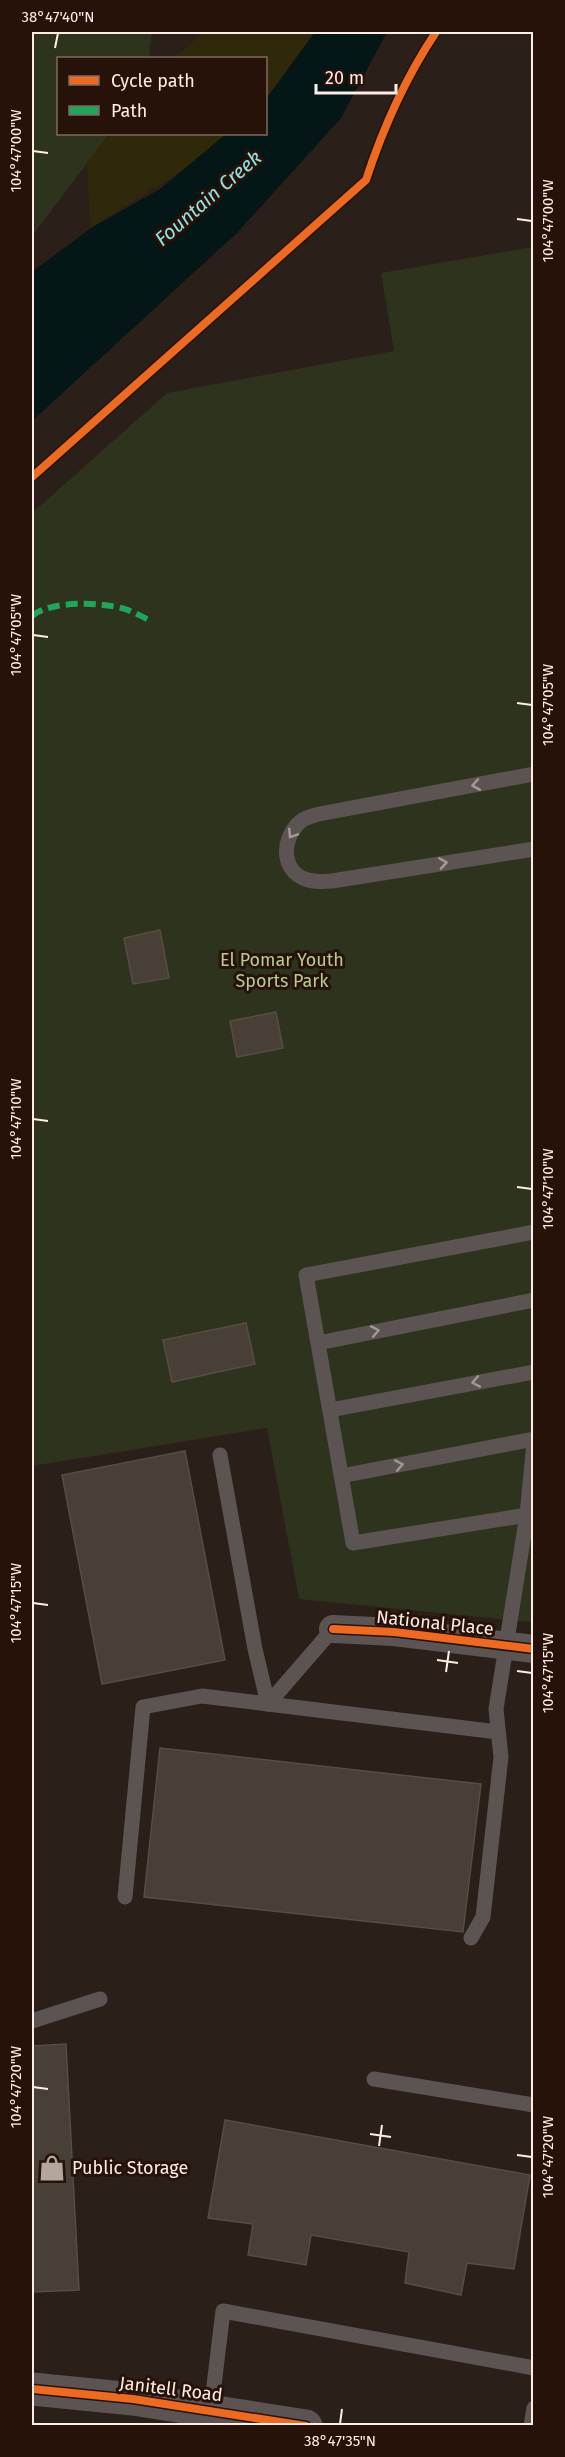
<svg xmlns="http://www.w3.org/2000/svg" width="565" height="2457" font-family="'Fira Sans',sans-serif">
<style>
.green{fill:#2d331d}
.sand{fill:#30280a}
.water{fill:#041616}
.building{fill:#483f36;stroke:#554d46;stroke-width:1.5}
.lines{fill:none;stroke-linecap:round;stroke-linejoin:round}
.service{stroke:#5c5453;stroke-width:15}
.minor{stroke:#5c5453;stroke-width:28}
.tertiary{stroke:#5c5453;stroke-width:33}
.quiet{stroke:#20a55d;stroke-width:6;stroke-dasharray:12 6;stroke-linecap:butt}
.cycleway-casing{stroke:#271209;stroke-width:11}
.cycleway{stroke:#ed6a23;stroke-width:8}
.oneway{stroke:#a49995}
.ticks{fill:none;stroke:#fdede6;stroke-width:2}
.labels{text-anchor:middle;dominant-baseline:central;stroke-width:6;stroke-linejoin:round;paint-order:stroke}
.park-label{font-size:18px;fill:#b6cc93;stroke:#271209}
.street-label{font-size:18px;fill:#fdede6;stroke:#271209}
.poi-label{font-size:18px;fill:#fdede6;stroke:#271209;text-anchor:start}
.water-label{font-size:20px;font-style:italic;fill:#90e3e7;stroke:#271209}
.neatline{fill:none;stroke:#fdede6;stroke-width:2}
.ticks-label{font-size:15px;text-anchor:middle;fill:#fdede6}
</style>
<rect width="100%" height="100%" fill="#2b1f19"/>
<!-- green -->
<g class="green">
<polygon points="32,32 152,32 149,58 58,58 58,134 109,134 32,236"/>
<polygon points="533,247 534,1598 531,1622 299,1599 267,1428 32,1466 32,513 167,393 394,351 381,273"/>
</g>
<!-- sand -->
<g class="sand">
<polygon points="204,32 315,32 266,99 266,58 174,58"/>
<polygon points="109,134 226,134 185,169 90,228 87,162"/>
</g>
<!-- water -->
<polygon class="water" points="315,32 387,32 341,118 238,232 32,421 32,272 91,228 160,189 226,134 266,134 266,99"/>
<!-- building -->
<g class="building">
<polygon points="160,930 169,978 133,984 124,938"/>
<polygon points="276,1012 283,1048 237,1057 230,1021"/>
<polygon points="246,1323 255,1364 172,1382 163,1340"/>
<polygon points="185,1451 225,1660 102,1684 62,1475"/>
<polygon points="160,1748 481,1784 463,1932 144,1897"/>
<polygon points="66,2044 79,2290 32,2292 32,2046"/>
<polygon points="225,2120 530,2175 514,2269 467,2263 461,2295 405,2283 409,2252 311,2235 306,2265 248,2255 253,2224 208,2218"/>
</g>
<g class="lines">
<!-- service -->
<g class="service">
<path d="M534,774L319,814C313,816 306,817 301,821C279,840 281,876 313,881C319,882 326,881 332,881L534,849"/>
<polyline points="318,1343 534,1300"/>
<polyline points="330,1410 534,1372"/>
<polyline points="220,1455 255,1649 268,1704 498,1732"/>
<polyline points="341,1476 534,1439"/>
<polyline points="527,1515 353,1543 306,1275 534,1232"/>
<polyline points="125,1897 143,1707 202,1696 268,1704 333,1629"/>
<polyline points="471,1938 483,1917 501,1757 496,1709 527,1515 534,1443"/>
<polyline points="32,2021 100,1999"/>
<polyline points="374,2079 534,2105"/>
<polyline points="211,2410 223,2311 534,2368"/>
<polyline points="531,2426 534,2408"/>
</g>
<!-- minor -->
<polyline class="minor" points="333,1629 394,1632 534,1649"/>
<!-- tertiary -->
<polyline class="tertiary" points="32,2389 133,2399 306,2426"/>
<!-- quiet -->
<path class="quiet" d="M32,616C51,600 102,602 125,609C134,612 143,617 151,621"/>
<!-- cycleway casing -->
<g class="cycleway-casing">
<g id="cycleway">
<path d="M32,477L366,180C383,128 406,77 436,32"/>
<polyline points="333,1629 394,1632 534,1649"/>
<polyline points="32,2389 133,2399 306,2426"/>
</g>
</g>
<!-- cycleway -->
<use href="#cycleway" class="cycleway"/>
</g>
<!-- one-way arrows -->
<defs><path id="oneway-chevron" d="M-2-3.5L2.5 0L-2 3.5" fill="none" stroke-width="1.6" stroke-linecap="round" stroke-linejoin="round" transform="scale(1.5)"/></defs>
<g class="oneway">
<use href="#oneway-chevron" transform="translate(476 785) rotate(170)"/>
<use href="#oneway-chevron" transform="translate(292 834) rotate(123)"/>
<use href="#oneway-chevron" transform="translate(443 863) rotate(-9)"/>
<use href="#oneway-chevron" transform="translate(375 1331) rotate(-11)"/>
<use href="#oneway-chevron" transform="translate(476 1382) rotate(169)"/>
<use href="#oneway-chevron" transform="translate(399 1465) rotate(-11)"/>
</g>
<!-- ticks -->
<path class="ticks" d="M55,48L58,33M33,151L48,153M517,219L532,221M33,635L48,637M517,703L532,705M33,1119L48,1121M517,1187L532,1189M33,1603L48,1605M437,1660L458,1663M517,1671L532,1673M446,1672L449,1651M33,2087L48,2089M370,2134L391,2137M379,2146L382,2125M517,2155L532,2157M340,2424L342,2409"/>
<!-- icons -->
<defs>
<g id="shop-bare" transform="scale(2.07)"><path d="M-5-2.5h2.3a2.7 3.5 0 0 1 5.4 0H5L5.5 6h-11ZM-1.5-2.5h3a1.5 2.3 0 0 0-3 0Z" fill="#b4a59e" stroke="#271209" stroke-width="2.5" paint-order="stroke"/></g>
</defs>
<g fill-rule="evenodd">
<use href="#shop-bare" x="52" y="2168"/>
</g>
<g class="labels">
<!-- park labels -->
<g class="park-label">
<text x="282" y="960">El Pomar Youth<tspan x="282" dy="21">Sports Park</tspan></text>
</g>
<!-- street labels -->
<g class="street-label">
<text transform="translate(435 1623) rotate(6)">National Place</text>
<text transform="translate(171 2389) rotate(7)">Janitell Road</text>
</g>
<!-- poi labels -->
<g class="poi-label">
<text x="72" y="2168">Public Storage</text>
</g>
<!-- water labels -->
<g class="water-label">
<text transform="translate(208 198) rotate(-41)">Fountain Creek</text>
</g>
</g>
<!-- border -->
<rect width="565" height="2457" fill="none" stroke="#271209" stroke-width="66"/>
<!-- legend -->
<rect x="57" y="57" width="210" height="78" fill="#271209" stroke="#7d6a61" stroke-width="1.5"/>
<rect x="69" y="76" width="30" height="9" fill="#ed6a23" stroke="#7d6a61" stroke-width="1.5"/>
<text x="111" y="87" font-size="18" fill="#fdede6">Cycle path</text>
<rect x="69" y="106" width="30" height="9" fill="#20a55d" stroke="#7d6a61" stroke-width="1.5"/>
<text x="111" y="117" font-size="18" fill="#fdede6">Path</text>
<!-- scale -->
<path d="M316 84v9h80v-9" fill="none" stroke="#fdede6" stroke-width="3"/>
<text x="325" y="84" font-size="18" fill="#fdede6" stroke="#271209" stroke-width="4.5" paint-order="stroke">20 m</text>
<rect x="33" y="33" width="499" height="2391" class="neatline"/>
<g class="ticks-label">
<text x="58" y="22">38°47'40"N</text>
<text transform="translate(16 151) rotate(-90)" y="5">104°47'00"W</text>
<text transform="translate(548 221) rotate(-90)" y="5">104°47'00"W</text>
<text transform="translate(16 635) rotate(-90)" y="5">104°47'05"W</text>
<text transform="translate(548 705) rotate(-90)" y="5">104°47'05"W</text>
<text transform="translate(16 1119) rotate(-90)" y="5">104°47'10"W</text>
<text transform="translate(548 1189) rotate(-90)" y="5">104°47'10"W</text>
<text transform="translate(16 1603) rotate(-90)" y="5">104°47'15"W</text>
<text transform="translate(548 1673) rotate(-90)" y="5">104°47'15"W</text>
<text transform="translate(16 2087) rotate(-90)" y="5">104°47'20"W</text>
<text transform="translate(548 2157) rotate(-90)" y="5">104°47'20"W</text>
<text x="340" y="2446">38°47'35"N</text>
</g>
</svg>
